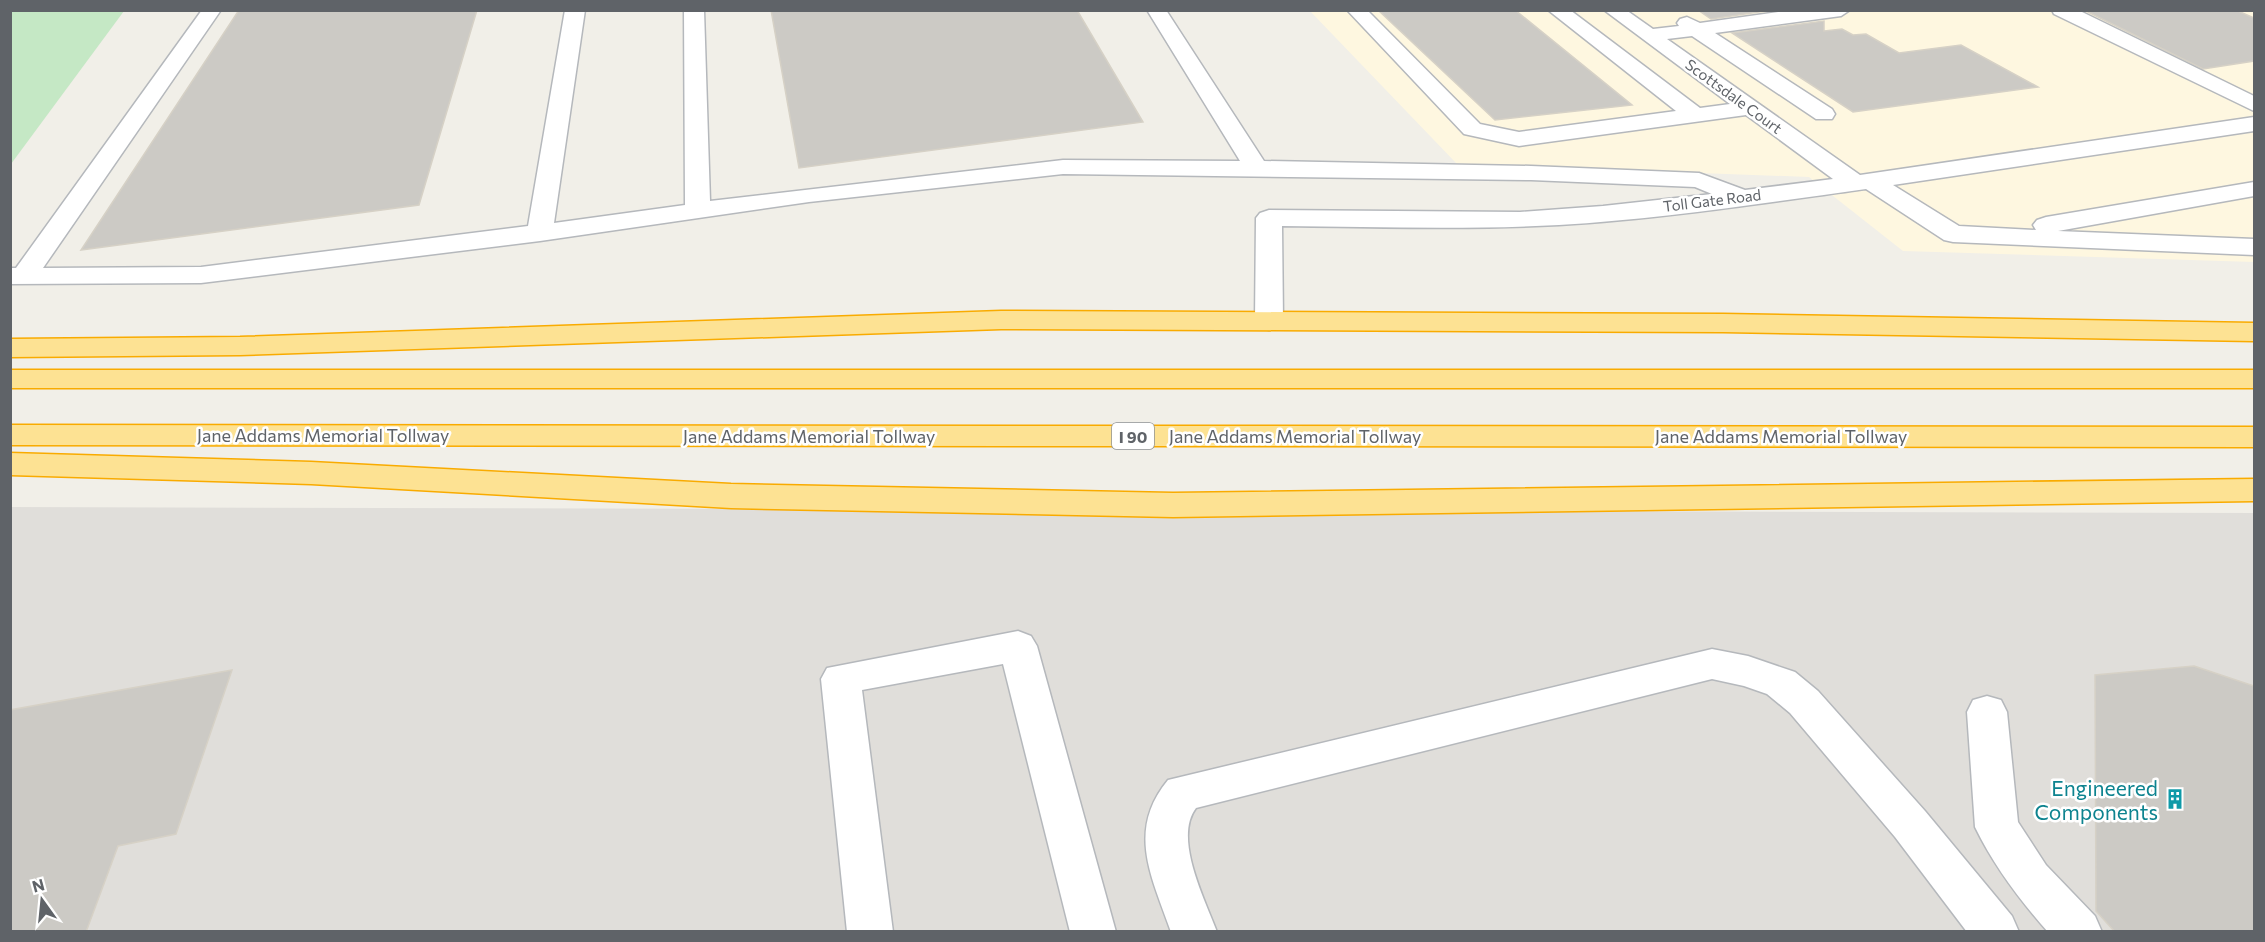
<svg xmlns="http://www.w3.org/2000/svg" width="2265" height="942" font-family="Commissioner,sans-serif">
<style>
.commercial{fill:#fef7e0}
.industrial{fill:#e0deda}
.green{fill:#c5e8c5}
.building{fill:#cccac5;stroke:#d6d1c6;stroke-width:1.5}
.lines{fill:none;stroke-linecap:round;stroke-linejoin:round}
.minor-casing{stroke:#b5b8bc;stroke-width:3}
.highway-casing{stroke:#f9ab00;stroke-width:3}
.minor{fill:#fff;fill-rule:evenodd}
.highway{fill:#fde293;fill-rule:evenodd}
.labels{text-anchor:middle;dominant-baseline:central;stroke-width:5;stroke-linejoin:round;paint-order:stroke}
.far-street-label{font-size:15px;fill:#5f6368;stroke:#fff}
.shield{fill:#fff;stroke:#8f9295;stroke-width:1.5}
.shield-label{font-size:16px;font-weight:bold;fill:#5f6368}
.street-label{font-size:18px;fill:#5f6368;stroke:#fff}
.near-culture-label{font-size:21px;fill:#0d838f;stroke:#fff;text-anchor:end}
</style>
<rect width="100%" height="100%" fill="#f1efe8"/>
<!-- commercial -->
<polygon class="commercial" points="1310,11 2254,11 2254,262 1903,251 1809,177 1457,164"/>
<!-- industrial -->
<polygon class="industrial" points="11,507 2254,513 2254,931 11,932"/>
<!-- green -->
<polygon class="green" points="11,10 124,11 11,164 10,11"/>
<!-- building -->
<g class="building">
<polygon points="239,10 477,10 419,205 81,250"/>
<polygon points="771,10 1077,10 1143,122 799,168"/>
<polygon points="1378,10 1515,10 1632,105 1495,120"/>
<polygon points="1698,10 1772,10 1711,19"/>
<polygon points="2084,10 2236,10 2254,18 2254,61 2203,69"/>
<polygon points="1824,21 1824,31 1842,29 1853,35 1866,34 1899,53 1961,45 2038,87 1853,112 1732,33"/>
<polygon points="2194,666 2254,686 2254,932 2115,932 2096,911 2095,675"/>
<polygon points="232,670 176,834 118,846 86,932 10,932 10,710"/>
</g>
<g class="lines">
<!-- minor casing -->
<g class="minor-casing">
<g id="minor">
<path d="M202,10H221L43,268L201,267L528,226L565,10H585L554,223L685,205L684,10H704L710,201L1063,160L1240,161L1147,10H1166L1264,161L1531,166L1699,173L1745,190L1833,179L1746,115L1519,146L1464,134L1347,10H1367L1480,124L1519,132L1676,111L1548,10H1570L1700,108L1730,104L1604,10H1626L1653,29L1679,26L1677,23L1680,19L1687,17L1700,23L1792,10H1850L1841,16L1715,33L1832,109L1835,114L1832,119H1816L1692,36L1667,39L1860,175L2254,117V131L1893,185L1959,226L2036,230L2033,225L2037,220L2046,217L2254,182V196L2058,231L2254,239V255L1953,242L1944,240L1866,189C1764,203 1662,219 1559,225C1467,230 1374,227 1282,226L1283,321L1279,327L1269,330L1259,327L1255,321L1256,218L1260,213L1269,210L1520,212L1603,206L1712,194L1695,187L1531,180L1063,174L809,202L540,241L201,283L10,284V268H16Z"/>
<polygon points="2052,10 2078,10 2254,96 2254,111 2054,14"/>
<polygon points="1018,631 1031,636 1037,646 1116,932 1070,932 1003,664 862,690 893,932 847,932 821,679 827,668"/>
<path d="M1712,649L1748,656L1795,672L1818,691L1925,811L2012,916L2019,932H1967L1895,837L1790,713L1767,694L1744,686L1712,679L1196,808C1173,838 1205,900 1217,932H1171C1152,877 1126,831 1168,780Z"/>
<path d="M1987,696L2001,700L2007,712L2018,822L2046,865L2095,916L2102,932H2048C2019,899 1994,866 1975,827L1967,712L1973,700Z"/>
</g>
</g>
<!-- highway casing -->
<g class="highway-casing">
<g id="highway">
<polygon points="1001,311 1723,314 2254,323 2254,341 1723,332 1001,329 240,355 10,357 10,339 240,337"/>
<rect x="10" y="370" width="2244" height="18"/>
<polygon points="10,425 2254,427 2254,447 10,445"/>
<polygon points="10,453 311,462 731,484 1173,493 2254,479 2254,501 1173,517 731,508 311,484 10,475"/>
</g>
</g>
<!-- minor -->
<use href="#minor" class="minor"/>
<!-- highway -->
<use href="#highway" class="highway"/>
</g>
<!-- icons -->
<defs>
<g id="building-bare" transform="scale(1.62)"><path d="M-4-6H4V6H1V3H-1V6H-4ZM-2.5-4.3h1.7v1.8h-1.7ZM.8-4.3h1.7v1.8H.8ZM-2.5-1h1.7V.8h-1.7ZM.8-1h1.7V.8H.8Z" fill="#0f9aa8" stroke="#fff" stroke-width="2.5" paint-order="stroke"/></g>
</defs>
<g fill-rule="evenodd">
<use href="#building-bare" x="2175" y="799"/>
</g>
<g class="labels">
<!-- far-street labels -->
<g class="far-street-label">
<text transform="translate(1734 96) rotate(36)">Scottsdale Court</text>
<text transform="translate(1712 200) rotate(-7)">Toll Gate Road</text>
</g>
<!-- shield labels -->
<rect class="shield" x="1112" y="423" width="42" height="26" rx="4.5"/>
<g class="shield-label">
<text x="1133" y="436">I 90</text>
</g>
<!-- street labels -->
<g class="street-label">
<text x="323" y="435">Jane Addams Memorial Tollway</text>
<text x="809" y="436">Jane Addams Memorial Tollway</text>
<text x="1295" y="436">Jane Addams Memorial Tollway</text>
<text x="1781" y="436">Jane Addams Memorial Tollway</text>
</g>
<!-- near-culture labels -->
<g class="near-culture-label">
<text x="2158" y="787">Engineered<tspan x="2158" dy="24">Components</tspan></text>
</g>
</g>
<!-- border -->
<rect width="2265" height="942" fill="none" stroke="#5f6368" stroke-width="24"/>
<!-- north arrow -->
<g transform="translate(42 900) rotate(345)" stroke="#ffffff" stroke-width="4.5" paint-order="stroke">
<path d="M0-4.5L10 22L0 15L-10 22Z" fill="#5f6368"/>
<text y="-9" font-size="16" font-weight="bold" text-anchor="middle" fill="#5f6368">N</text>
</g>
</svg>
